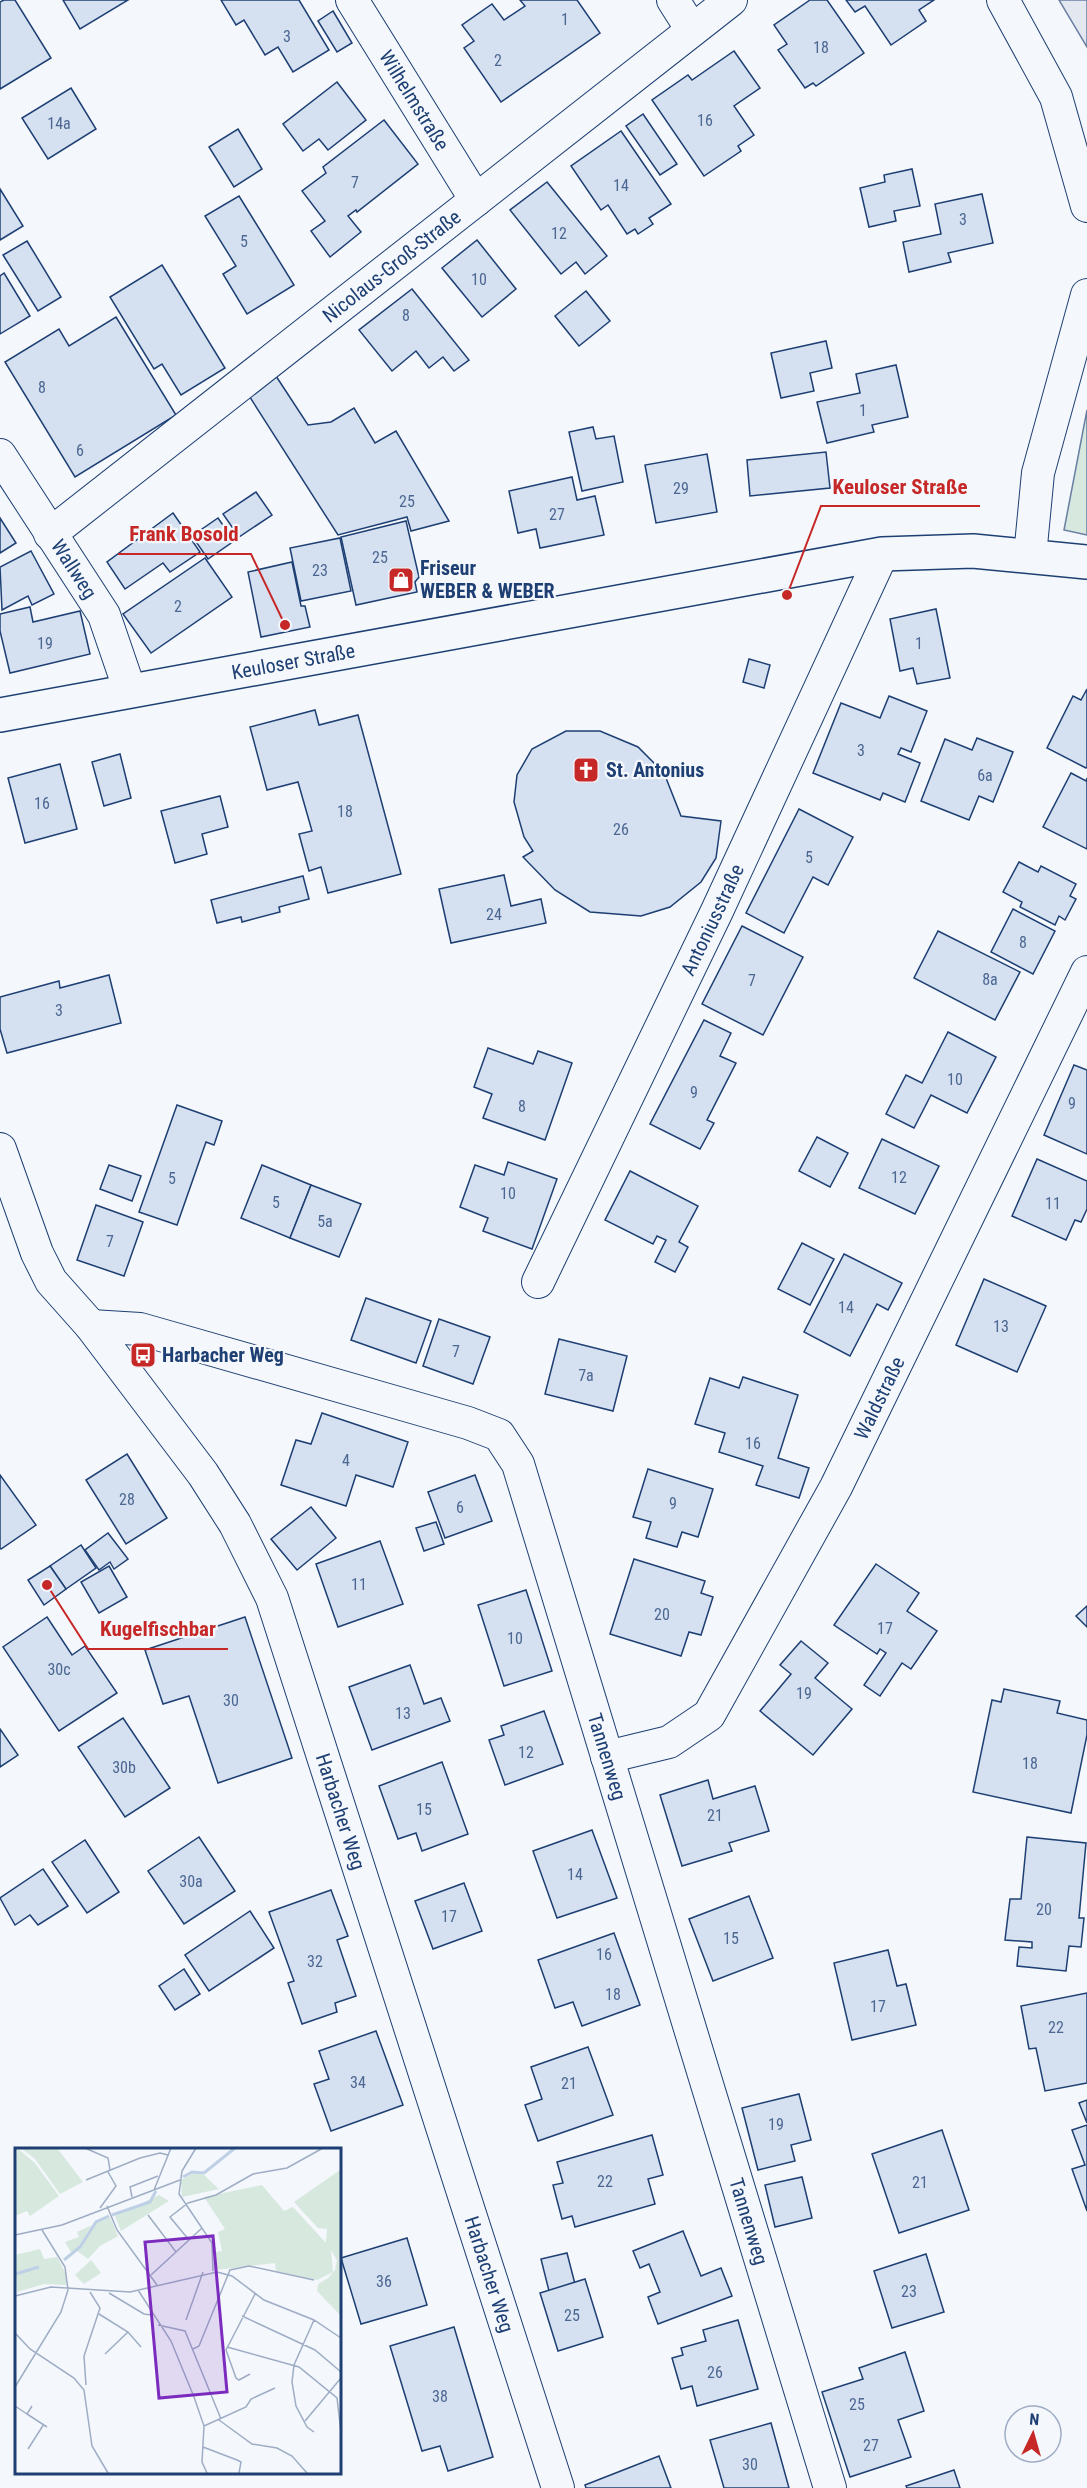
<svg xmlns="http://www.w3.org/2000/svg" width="1087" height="2488" font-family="'Roboto Condensed',sans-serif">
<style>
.green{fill:#d7e8df;stroke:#687fa3;stroke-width:1.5}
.parking{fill:#e3e8f0;stroke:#687fa3;stroke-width:1.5}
.building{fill:#d5e0f0;stroke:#1d3f73;stroke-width:1.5}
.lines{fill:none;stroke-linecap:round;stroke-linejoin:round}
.minor-casing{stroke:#1d3f73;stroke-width:34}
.tertiary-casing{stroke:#1d3f73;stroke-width:36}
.minor{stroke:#f4f7fb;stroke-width:32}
.tertiary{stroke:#f4f7fb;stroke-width:33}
.labels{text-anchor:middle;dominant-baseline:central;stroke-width:4.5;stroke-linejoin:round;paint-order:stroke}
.number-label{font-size:16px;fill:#4b6792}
.street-label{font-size:20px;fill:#1d3f73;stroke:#f4f7fb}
.poi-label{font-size:20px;font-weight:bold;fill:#1d3f73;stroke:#f4f7fb;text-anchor:start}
.inset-river{fill:none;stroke:#bed0e5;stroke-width:3}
.inset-road{fill:none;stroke:#9eadc5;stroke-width:1.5}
.view{fill:#7b2cbf;fill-opacity:0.15;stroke:#7b2cbf;stroke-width:3}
.inset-edge{fill:none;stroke:#1d3f73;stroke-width:3}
.leader{fill:none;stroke:#c62828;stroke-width:2}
.callout-dot{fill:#c62828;stroke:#f4f7fb;stroke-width:2}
.callout-label{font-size:21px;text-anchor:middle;font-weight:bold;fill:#c62828;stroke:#f4f7fb;stroke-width:4.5;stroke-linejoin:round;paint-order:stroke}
</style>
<rect width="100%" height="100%" fill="#f4f7fb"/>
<!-- green -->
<polygon class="green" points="1087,410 1087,535 1064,530"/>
<!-- parking -->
<polygon class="parking" points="1059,0 1087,0 1087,47"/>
<!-- building -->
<g class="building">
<polygon points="4,0 15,0 51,58 0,89 0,2"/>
<polygon points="63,0 128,0 80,29"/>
<polygon points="221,0 299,0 329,50 293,72 278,47 265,55 244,20 236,25"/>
<polygon points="520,0 577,0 600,33 501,102 464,48 474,41 462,25 492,4 504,20 525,6"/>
<polygon points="810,0 827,0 864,53 816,86 813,83 805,88 778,50 787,44 774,25"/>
<polygon points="846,0 934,0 919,10 926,21 891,45 865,6 855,12"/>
<polygon points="333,11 352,43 337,52 318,21"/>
<polygon points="734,51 760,88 734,106 754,135 738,146 741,151 704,176 652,100 688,75 692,80"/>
<polygon points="337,82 366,120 328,150 319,139 303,151 283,124"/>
<polygon points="71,88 96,129 48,159 22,118"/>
<polygon points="643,114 677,164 660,175 626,126"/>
<polygon points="384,120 418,164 357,212 356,210 348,216 361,232 330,257 311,231 325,221 302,191 326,173 323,167"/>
<polygon points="238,129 262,169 234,187 209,147"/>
<polygon points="621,131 671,204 649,218 653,224 638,234 635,229 627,234 608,205 601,210 571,166"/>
<polygon points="912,169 920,206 894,211 896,221 869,227 860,188 885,182 884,175"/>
<polygon points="547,182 607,256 585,274 576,262 561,274 510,210"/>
<polygon points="0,189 23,226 0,240"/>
<polygon points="982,194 993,243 948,253 951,262 909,272 903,242 941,234 935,204"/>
<polygon points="239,196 294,285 247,314 223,274 236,266 205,216"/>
<polygon points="477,240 516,289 482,317 442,268"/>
<polygon points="27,241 61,297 38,311 3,255"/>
<polygon points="162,265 225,368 181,395 162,364 154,369 110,297"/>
<polygon points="4,273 30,316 0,334 0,276"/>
<polygon points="412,289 469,360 454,371 443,357 429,368 416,351 392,371 359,330"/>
<polygon points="586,291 610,321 579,346 555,316"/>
<polygon points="116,317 176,415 75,477 5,362 59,329 69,346"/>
<polygon points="826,341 832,368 810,373 814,391 781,398 771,353"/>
<polygon points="896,365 908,417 872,425 874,432 827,443 817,402 860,393 856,374"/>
<polygon points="274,373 308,425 331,422 354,408 375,443 396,431 449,521 411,531 407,517 338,535 246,391"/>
<polygon points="593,427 596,439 614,436 623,482 582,491 569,432"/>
<polygon points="826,452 830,488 750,496 747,460"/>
<polygon points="707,454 717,512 656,523 645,465"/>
<polygon points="572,477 577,500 595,496 604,535 540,548 536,529 518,533 509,491"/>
<polygon points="256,492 272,515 239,537 223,514"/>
<polygon points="173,513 200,552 170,572 163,563 125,589 107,562"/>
<polygon points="0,518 16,543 0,553"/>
<polygon points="218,518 234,541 208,559 192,536"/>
<polygon points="406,521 419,577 415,582 417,592 356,605 341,537"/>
<polygon points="340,538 351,591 301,601 290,548"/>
<polygon points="31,551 54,594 32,605 28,596 2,610 0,567"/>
<polygon points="205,558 232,597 151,653 123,614"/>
<polygon points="292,562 301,606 305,606 310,627 261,637 248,572"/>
<polygon points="30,607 33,622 80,611 90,654 10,673 0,631 0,614"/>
<polygon points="936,609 950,678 917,684 913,668 900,671 890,619"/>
<polygon points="749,659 770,665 764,688 743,682"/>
<polygon points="1087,689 1087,767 1086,768 1047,748 1073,696 1081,700"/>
<polygon points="889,696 927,711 911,752 901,748 898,754 920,763 905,802 883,793 880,800 813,773 841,703 880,718"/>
<polygon points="315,710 319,725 358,715 401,874 328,893 321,867 309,871 299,834 312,831 298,782 267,790 250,727"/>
<polygon points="566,731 600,731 638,747 664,773 681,816 721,821 716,858 701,882 670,907 641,916 590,912 555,890 523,857 533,851 524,837 514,802 517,775 532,749"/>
<polygon points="977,738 1013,752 993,802 979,796 969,820 921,801 945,739 972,750"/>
<polygon points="120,754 131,798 104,806 92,762"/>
<polygon points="60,764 77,829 25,843 8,778"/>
<polygon points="1071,773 1086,781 1087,778 1087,849 1043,827"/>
<polygon points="220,796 228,827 202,834 207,854 175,863 161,811"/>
<polygon points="799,809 853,837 828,885 813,877 784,933 746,913"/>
<polygon points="1019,862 1038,872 1041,866 1076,884 1070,896 1076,899 1065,920 1059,916 1055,925 1020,907 1022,902 1003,892"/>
<polygon points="504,875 511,906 541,899 546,923 451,943 439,889"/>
<polygon points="303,876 309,899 279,907 280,912 242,922 241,917 217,923 211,900"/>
<polygon points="1013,909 1055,931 1033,974 991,952"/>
<polygon points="742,926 803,957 763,1035 702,1004"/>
<polygon points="938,931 1020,972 995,1020 914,978"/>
<polygon points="109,975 121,1023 7,1053 0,1029 0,997 59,981 60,988"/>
<polygon points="704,1020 731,1033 720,1056 736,1063 707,1120 714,1123 700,1149 650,1124"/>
<polygon points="948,1032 996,1057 967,1113 931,1095 914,1128 886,1114 906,1075 922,1083"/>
<polygon points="488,1048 533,1064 538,1051 572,1063 545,1140 483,1118 492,1094 474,1087"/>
<polygon points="1074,1065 1087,1070 1087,1154 1044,1135"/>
<polygon points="177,1105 222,1121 214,1145 206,1142 177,1225 139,1212"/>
<polygon points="817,1137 848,1153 830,1187 799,1171"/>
<polygon points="882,1139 939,1166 915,1214 859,1188"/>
<polygon points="1037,1159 1087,1181 1087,1209 1081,1222 1075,1220 1066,1240 1012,1216"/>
<polygon points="508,1162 557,1179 532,1249 483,1231 488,1218 460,1207 475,1165 504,1175"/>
<polygon points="109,1165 141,1176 132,1201 100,1189"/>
<polygon points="262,1165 311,1185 290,1238 241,1218"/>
<polygon points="630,1171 698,1206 679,1242 688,1247 675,1272 655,1262 666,1240 657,1236 653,1244 605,1220"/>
<polygon points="311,1185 361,1204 339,1257 290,1238"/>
<polygon points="96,1205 143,1222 124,1276 77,1260"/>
<polygon points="802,1243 834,1259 810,1305 778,1289"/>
<polygon points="844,1254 902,1283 888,1310 877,1304 850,1356 804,1332"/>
<polygon points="984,1279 1046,1306 1017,1372 956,1345"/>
<polygon points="366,1298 431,1321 416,1363 351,1340"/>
<polygon points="439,1319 490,1337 473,1384 423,1366"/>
<polygon points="559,1339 627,1356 613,1411 545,1394"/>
<polygon points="743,1377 798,1395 778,1458 809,1468 799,1498 756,1485 763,1466 719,1452 725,1433 695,1424 710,1378 739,1388"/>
<polygon points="322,1413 408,1442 393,1487 356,1475 346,1506 281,1485 296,1440 311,1444"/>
<polygon points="127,1454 167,1518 126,1544 86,1480"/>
<polygon points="648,1469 713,1489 698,1537 682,1532 677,1547 646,1538 651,1522 633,1517"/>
<polygon points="0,1475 36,1525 1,1549 0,1548"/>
<polygon points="475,1475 492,1521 445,1538 428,1492"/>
<polygon points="311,1507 336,1538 297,1570 271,1539"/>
<polygon points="436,1522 444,1544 424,1551 416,1528"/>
<polygon points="108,1533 128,1559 114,1569 110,1562 99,1570 85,1550"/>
<polygon points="380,1541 403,1604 338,1627 316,1564"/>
<polygon points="81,1545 96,1568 66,1589 50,1566"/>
<polygon points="634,1559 705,1581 701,1593 713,1597 701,1635 689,1632 681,1656 610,1634"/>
<polygon points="876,1564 919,1593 907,1611 937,1631 911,1669 902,1663 880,1696 864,1685 886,1653 880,1649 877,1654 834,1625"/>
<polygon points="50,1566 66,1589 44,1605 28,1580"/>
<polygon points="109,1566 127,1597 99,1613 81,1582"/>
<polygon points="526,1590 552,1671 504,1686 478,1605"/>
<polygon points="1087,1606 1087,1627 1076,1616"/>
<polygon points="47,1617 72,1655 85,1646 117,1693 59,1731 3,1647"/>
<polygon points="245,1617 292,1758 218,1783 189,1696 163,1704 145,1650"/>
<polygon points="801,1641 828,1663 815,1678 852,1709 813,1755 760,1711 791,1674 780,1665"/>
<polygon points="410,1665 424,1704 441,1698 450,1721 372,1750 349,1687"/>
<polygon points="1004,1689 1060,1701 1057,1713 1087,1720 1087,1735 1071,1813 973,1792 992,1700 1001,1702"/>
<polygon points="544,1711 563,1764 505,1785 489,1740 504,1735 501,1726"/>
<polygon points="123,1718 170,1788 125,1817 78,1747"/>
<polygon points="0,1729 18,1755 0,1767"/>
<polygon points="442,1762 468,1834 422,1851 416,1833 398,1839 379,1786"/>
<polygon points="708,1780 713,1799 755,1786 769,1831 729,1843 732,1851 682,1866 660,1795"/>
<polygon points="592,1830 617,1898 557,1918 533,1851"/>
<polygon points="199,1837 235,1891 184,1924 148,1871"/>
<polygon points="1027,1837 1086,1843 1079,1918 1084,1918 1081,1947 1069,1946 1066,1971 1017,1966 1019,1947 1032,1948 1032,1942 1005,1940 1010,1899 1021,1899"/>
<polygon points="85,1840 119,1892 87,1913 52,1862"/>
<polygon points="43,1869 68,1906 38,1925 30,1915 15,1925 0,1898"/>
<polygon points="464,1883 482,1931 433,1949 415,1901"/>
<polygon points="331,1890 348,1936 337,1940 356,1996 335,2003 337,2012 302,2024 288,1983 294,1981 269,1912"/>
<polygon points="749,1896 773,1958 713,1981 689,1919"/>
<polygon points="250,1911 274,1948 209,1991 185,1955"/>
<polygon points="614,1933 640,2005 582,2026 573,2002 555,2008 538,1960"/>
<polygon points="888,1950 897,1986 906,1984 916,2025 852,2040 834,1963"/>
<polygon points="184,1969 200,1994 175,2010 159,1986"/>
<polygon points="1087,1993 1087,2083 1045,2091 1036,2048 1029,2049 1021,2006"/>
<polygon points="376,2031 403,2105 331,2131 314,2084 329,2079 319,2051"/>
<polygon points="588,2047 613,2115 538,2141 525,2105 542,2099 531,2067"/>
<polygon points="799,2094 811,2140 791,2145 795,2161 758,2170 742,2108"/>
<polygon points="1087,2100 1087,2123 1079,2103"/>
<polygon points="1087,2125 1087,2211 1072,2169 1085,2165 1072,2130"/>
<polygon points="942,2130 969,2210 899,2233 872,2154"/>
<polygon points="652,2135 663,2175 648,2179 655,2204 575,2227 572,2216 562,2219 553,2185 563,2183 557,2162"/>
<polygon points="802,2177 812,2218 775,2227 765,2185"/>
<polygon points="683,2231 701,2276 721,2268 732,2296 658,2324 648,2297 660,2292 649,2264 640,2268 633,2251"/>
<polygon points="407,2238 427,2305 361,2324 341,2258"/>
<polygon points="567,2253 575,2284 549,2291 541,2259"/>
<polygon points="926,2254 944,2312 892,2328 874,2271"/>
<polygon points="585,2279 603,2337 558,2351 540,2293"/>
<polygon points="738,2320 758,2389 697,2406 692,2386 681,2389 672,2358 683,2355 681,2348 706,2341 703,2330"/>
<polygon points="454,2327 493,2457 448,2471 440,2446 422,2451 390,2346"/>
<polygon points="905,2352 924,2411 898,2420 911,2457 850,2477 822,2392 863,2379 859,2368"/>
<polygon points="771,2423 789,2488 724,2488 710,2440"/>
<polygon points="659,2456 671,2488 586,2488 585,2485"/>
<polygon points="954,2470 960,2488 907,2488 906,2486"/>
</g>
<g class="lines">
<!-- minor casing -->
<g class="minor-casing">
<g id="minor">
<path id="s1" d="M352,0L476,200"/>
<polyline points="673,0 692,30"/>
<polyline points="1003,0 1056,97 1087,206"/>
<path id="s2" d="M0,455L104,615L130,691"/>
<path id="s3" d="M50,534L731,0"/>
<polyline points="1030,556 1038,473 1087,295"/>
<path id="s4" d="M0,1149L37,1253L51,1281L91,1326L203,1474L235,1524L272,1598L558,2488"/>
<path id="s5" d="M538,1282L717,911L882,554"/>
<path id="s6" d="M91,1326L140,1329L468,1423L499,1435L518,1464L830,2488"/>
<path id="s7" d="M607,1757L669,1742L709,1715L836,1487L1087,972"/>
</g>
</g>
<!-- tertiary casing -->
<g class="tertiary-casing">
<g id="tertiary">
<path id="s8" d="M0,715L882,554L973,551L1087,562"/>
</g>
</g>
<!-- minor -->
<use href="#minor" class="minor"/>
<!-- tertiary -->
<use href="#tertiary" class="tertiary"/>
</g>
<!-- icons -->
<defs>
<g id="shop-square" transform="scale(1.35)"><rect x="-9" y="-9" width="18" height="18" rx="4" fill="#c62828" stroke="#f4f7fb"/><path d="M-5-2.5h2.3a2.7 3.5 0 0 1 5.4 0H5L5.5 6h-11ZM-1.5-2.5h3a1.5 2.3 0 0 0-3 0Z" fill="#fff"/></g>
<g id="church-square" transform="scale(1.35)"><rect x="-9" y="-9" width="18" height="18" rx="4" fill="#c62828" stroke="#f4f7fb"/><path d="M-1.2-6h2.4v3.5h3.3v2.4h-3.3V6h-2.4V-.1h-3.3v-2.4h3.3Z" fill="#fff"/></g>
<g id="bus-square" transform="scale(1.35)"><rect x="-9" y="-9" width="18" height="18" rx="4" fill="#c62828" stroke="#f4f7fb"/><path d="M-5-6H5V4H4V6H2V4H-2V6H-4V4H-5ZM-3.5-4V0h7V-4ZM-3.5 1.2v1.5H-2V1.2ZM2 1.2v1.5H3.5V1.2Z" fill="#fff"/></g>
</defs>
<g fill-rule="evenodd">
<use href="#shop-square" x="401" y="580"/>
<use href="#church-square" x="586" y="770"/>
<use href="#bus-square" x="143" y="1355"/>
</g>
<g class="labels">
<!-- number labels -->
<g class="number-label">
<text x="565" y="19">1</text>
<text x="287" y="36">3</text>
<text x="821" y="47">18</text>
<text x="498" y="60">2</text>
<text x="705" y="120">16</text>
<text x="59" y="123">14a</text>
<text x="355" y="182">7</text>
<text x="621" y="185">14</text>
<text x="963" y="219">3</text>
<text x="559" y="233">12</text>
<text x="244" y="241">5</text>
<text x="479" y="279">10</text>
<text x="406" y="315">8</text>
<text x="42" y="387">8</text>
<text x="863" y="410">1</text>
<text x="80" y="450">6</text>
<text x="681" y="488">29</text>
<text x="407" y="501">25</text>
<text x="557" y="514">27</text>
<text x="380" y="557">25</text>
<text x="320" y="570">23</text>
<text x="178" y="606">2</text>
<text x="45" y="643">19</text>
<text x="919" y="643">1</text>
<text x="861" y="750">3</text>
<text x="985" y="775">6a</text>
<text x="42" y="803">16</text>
<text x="345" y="811">18</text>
<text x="621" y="829">26</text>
<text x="809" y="857">5</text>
<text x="494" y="914">24</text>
<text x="1023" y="942">8</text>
<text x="990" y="979">8a</text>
<text x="752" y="980">7</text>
<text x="59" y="1010">3</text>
<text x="955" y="1079">10</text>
<text x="694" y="1092">9</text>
<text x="1072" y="1103">9</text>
<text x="522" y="1106">8</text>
<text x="899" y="1177">12</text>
<text x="172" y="1178">5</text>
<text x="508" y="1193">10</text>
<text x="276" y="1202">5</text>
<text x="1053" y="1203">11</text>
<text x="325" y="1221">5a</text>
<text x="110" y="1241">7</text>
<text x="846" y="1307">14</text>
<text x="1001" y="1326">13</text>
<text x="456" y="1351">7</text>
<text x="586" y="1375">7a</text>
<text x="753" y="1443">16</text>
<text x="346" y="1460">4</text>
<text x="127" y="1499">28</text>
<text x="673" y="1503">9</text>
<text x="460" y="1507">6</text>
<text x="359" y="1584">11</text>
<text x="662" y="1614">20</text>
<text x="885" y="1628">17</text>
<text x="515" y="1638">10</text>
<text x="59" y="1669">30c</text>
<text x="804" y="1693">19</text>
<text x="231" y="1700">30</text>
<text x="403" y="1713">13</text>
<text x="526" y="1752">12</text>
<text x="1030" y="1763">18</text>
<text x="124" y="1767">30b</text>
<text x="424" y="1809">15</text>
<text x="715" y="1815">21</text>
<text x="575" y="1874">14</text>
<text x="191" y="1881">30a</text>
<text x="1044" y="1909">20</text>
<text x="449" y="1916">17</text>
<text x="731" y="1938">15</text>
<text x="604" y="1954">16</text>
<text x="315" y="1961">32</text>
<text x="613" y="1994">18</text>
<text x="878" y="2006">17</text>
<text x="1056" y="2027">22</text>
<text x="358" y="2082">34</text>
<text x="569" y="2083">21</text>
<text x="776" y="2124">19</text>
<text x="605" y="2181">22</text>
<text x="920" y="2182">21</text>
<text x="384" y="2281">36</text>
<text x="909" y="2291">23</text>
<text x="572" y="2315">25</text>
<text x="715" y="2372">26</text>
<text x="440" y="2396">38</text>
<text x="857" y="2404">25</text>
<text x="871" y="2445">27</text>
<text x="750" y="2464">30</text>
</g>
<!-- street labels -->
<g class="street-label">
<text stroke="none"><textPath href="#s1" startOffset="118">Wilhelmstraße</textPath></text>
<text stroke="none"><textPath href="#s3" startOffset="434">Nicolaus-Groß-Straße</textPath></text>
<text stroke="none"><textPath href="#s2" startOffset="136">Wallweg</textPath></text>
<text stroke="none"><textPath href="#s8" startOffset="298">Keuloser Straße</textPath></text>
<text stroke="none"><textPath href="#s5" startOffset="402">Antoniusstraße</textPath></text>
<text stroke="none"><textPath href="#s7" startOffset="472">Waldstraße</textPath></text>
<text stroke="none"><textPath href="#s6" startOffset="764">Tannenweg</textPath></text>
<text stroke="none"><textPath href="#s4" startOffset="754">Harbacher Weg</textPath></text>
<text stroke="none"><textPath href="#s6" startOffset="1250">Tannenweg</textPath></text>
<text stroke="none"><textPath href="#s4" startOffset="1240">Harbacher Weg</textPath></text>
</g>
<!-- poi labels -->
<g class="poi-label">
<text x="420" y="568">Friseur<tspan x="420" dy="23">WEBER &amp; WEBER</tspan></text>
<text x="606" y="770">St. Antonius</text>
<text x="162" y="1355">Harbacher Weg</text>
</g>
</g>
<!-- overview -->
<g transform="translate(15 2148)">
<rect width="326" height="326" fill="#f4f7fb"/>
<path d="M2,0L20,15L44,48L15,68L12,63L0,68ZM6,0H42L68,34L45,46L20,11ZM325,22V167L302,143L303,136L313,130L320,122L322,112L316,102L318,124L302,132L261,123L260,115L200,122L201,104L207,103L203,84L210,81L189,49L247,37L269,63L278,59L311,95L312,81L303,80L279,54ZM179,25L189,27L204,41L167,49L166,32ZM144,47L154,53L106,83L100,68ZM95,69L103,88L85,98L73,111L62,103L82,75ZM77,77L64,98L57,106L50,94L64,89L62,84ZM25,101L29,111L42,109L51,126V137L29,136L2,144L0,107ZM76,112L86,125L69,136L60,127Z" fill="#d7e8df"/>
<path class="inset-river" d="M168,29L177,24L189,25L220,0M97,67L135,54L141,43M49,112L65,99L81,74L94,68M0,126L24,119"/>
<path class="inset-road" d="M70,0L93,10L95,22M181,0L167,23L164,46L197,95L198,123M71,32L125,10L145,5L153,7M139,42L156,0M117,49L115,39L143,28M92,58L102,82L142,137M85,60L101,38L93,24M133,67L161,104M0,87L47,77L165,32M174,92L155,69L173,55L201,47L238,26L272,20L308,0M136,127L187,80M123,142L156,193L179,249L189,278L187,314L192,325M94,145L129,166L137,167M0,148L36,139L115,144L202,124L217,128L249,152L299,172L326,190M84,166L113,184L126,199M227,168L300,202L326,224M171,172L188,124M299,172L279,217L277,234L281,258L292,279L299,284M143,177L170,183L206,271M0,185L15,201L59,230L69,242L77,298L93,325M212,199L284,219L322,250L326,284M178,201L184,198L215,122L234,118L299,132M90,206L113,184M235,226L224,232L221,230L211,202L240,146M71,237L69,208L85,160L75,144M0,239L46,164L53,142L50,119L27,82M0,258L12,266L17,258M12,266L32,279M204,272L237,296L262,300L277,308L292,325M290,273L326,230M189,278L231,259L236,251L260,240M188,299L222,312L226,314L224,325M13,301L29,276"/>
<path class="view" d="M198,88L212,244L144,250L130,94Z"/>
<rect width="326" height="326" class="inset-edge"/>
</g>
<!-- callouts -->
<path class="leader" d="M787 595L821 506H980M285 625L251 554H118M47 1585L88 1649H228"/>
<g class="callout-dot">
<circle cx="787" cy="595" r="6"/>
<circle cx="285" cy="625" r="6"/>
<circle cx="47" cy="1585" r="6"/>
</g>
<g class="callout-label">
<text x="900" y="494">Keuloser Straße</text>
<text x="184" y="541">Frank Bosold</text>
<text x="158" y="1636">Kugelfischbar</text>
</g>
<!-- north arrow -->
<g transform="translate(1033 2434) rotate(5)"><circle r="28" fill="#f4f7fb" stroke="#9eadc5" stroke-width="1.5"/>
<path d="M0-4.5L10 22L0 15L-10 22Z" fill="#c62828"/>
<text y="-9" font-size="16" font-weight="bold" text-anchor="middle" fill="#1d3f73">N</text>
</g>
</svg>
